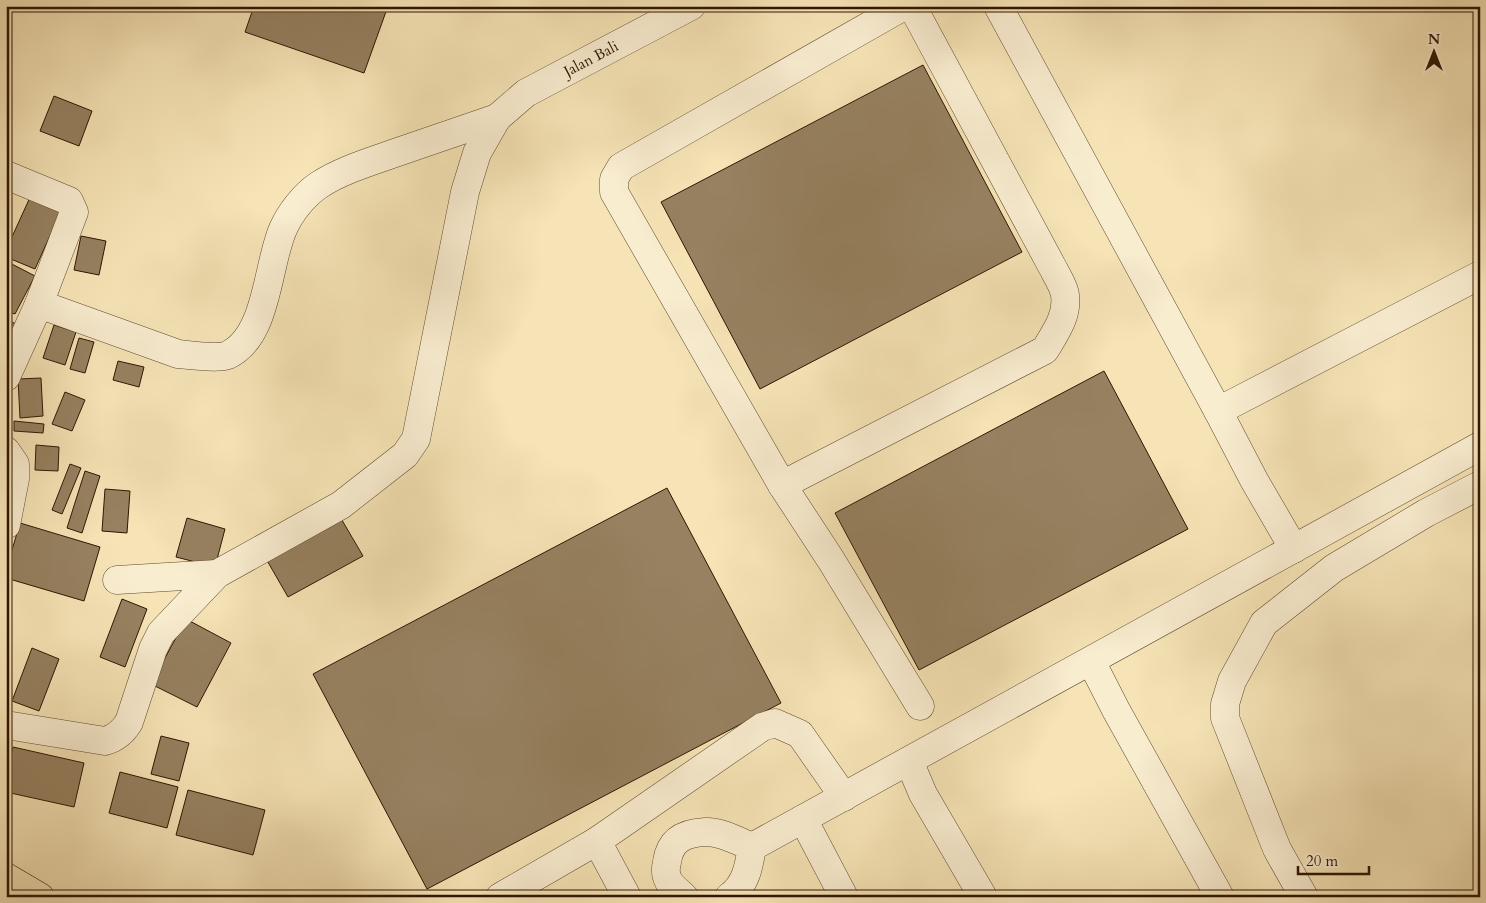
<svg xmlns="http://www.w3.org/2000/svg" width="1486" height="903" font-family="Cardo,serif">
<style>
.building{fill:#968160;stroke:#2f1502}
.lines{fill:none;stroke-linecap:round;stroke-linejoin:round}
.minor-casing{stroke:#61492f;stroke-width:29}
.major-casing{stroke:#2f1502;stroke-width:29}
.minor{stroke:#f9edd0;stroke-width:28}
.major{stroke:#f6e4b6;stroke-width:28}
.labels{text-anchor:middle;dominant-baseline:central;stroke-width:4.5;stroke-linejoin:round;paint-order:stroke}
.street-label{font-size:15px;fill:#2f1502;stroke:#f9edd0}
</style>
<rect width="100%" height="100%" fill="#f6e4b6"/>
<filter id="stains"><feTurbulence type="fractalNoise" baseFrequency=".004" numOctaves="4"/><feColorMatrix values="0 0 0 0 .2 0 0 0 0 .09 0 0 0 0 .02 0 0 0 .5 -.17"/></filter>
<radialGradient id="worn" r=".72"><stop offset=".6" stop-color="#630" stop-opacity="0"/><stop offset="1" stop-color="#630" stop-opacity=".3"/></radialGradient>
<!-- building -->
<g class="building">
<polygon points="254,6 388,6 364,73 245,32"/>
<polygon points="923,65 1022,252 760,389 661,202"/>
<polygon points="54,96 92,111 79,146 40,131"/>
<polygon points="32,193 63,207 35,269 6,257 6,250"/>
<polygon points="81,236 106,241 99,275 74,270"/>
<polygon points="6,261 35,276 15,314 6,311"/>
<polygon points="6,319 16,324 6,344"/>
<polygon points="54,325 76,332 65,365 43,358"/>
<polygon points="79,338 94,342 85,373 70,369"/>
<polygon points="118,361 144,367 139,387 113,380"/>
<polygon points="1104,371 1188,529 919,670 835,513"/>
<polygon points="41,378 43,416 20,418 18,379"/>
<polygon points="65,392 85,400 72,431 52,424"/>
<polygon points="14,421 44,424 43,433 14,431"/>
<polygon points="36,445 59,447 58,471 35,470"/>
<polygon points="70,464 81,468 62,514 52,510"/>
<polygon points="85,471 100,476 82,533 67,528"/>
<polygon points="667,488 781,703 427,889 313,674"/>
<polygon points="105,489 130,491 127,533 102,531"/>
<polygon points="339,515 363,556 288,597 265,557"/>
<polygon points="187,518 225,529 215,567 176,557"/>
<polygon points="20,523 100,547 84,601 6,578 6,570"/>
<polygon points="122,599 147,609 125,667 100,657"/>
<polygon points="186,619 231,643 197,707 151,684"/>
<polygon points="32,648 59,659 39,711 12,701"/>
<polygon points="161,736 189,743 179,781 151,774"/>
<polygon points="13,747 84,763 74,807 6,792 6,776"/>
<polygon points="120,772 178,787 167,828 109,813"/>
<polygon points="188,790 265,810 253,855 176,835"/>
</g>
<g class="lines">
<!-- minor casing -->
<g class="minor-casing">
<g id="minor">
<polyline points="904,6 621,167 614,179 614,192 782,485 831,560 920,706"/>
<polyline points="998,6 1218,411 1254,480 1294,549"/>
<polyline points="6,175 69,201 74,212 39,304 6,377"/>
<path d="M39,304L178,354C189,355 219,359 228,355C268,336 267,265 283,229C290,213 304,195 319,185C340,171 369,162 392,154C427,142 462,130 497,118"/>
<polyline points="1218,411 1480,275"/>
<polyline points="6,451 15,464 15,479 6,525"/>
<path d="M782,485L1045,350C1055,333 1068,316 1065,295C1064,287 1058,278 1054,270L912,6"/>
<polyline points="117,580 217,574"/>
<polyline points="1091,661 1116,710 1220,897"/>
<path id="s1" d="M6,725L105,741C116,738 123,732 129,722L153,649L161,633L217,574L341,505L405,455L416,439L465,192L477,153L497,118L526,93L691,6"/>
<polyline points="909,761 923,794 983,897"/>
<polyline points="803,819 844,897"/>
<polyline points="597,841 762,727 775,723 800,734 844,797"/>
<polyline points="752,847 1480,446"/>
<polyline points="500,897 597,841 627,897"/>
<path d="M684,897C678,891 669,885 667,877C665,872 666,866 667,862C670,840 684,833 705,832C720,831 738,841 752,847"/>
<path d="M729,897C746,885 749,866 752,847"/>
<polyline points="1304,897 1277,849 1225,718 1225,704 1232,681 1264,623 1334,568 1426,513 1480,485"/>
</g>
</g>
<!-- major casing -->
<g class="major-casing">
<polyline id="major" points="6,877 40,897"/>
</g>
<!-- minor -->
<use href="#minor" class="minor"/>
<!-- major -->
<use href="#major" class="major"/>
</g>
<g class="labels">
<!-- street labels -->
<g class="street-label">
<text stroke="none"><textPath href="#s1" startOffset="995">Jalan Bali</textPath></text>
</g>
</g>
<!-- margin -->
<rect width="1486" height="903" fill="none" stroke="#f6e4b6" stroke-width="25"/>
<rect x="8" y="8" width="1471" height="888" fill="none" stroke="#2f1502" stroke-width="2.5"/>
<rect x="12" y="12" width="1461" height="878" fill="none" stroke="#2f1502"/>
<!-- north arrow -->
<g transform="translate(1434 52)" stroke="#f9edd0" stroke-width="4" paint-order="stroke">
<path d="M0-4L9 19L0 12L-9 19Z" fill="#2f1502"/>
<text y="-8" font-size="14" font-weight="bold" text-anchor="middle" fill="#2f1502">N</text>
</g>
<!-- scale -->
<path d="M1298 866v8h71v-8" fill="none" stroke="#2f1502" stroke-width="2.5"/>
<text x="1306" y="866" font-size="15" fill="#2f1502" stroke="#f9edd0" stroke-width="4" paint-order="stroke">20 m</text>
<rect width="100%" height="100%" filter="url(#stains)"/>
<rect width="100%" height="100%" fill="url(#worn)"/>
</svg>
